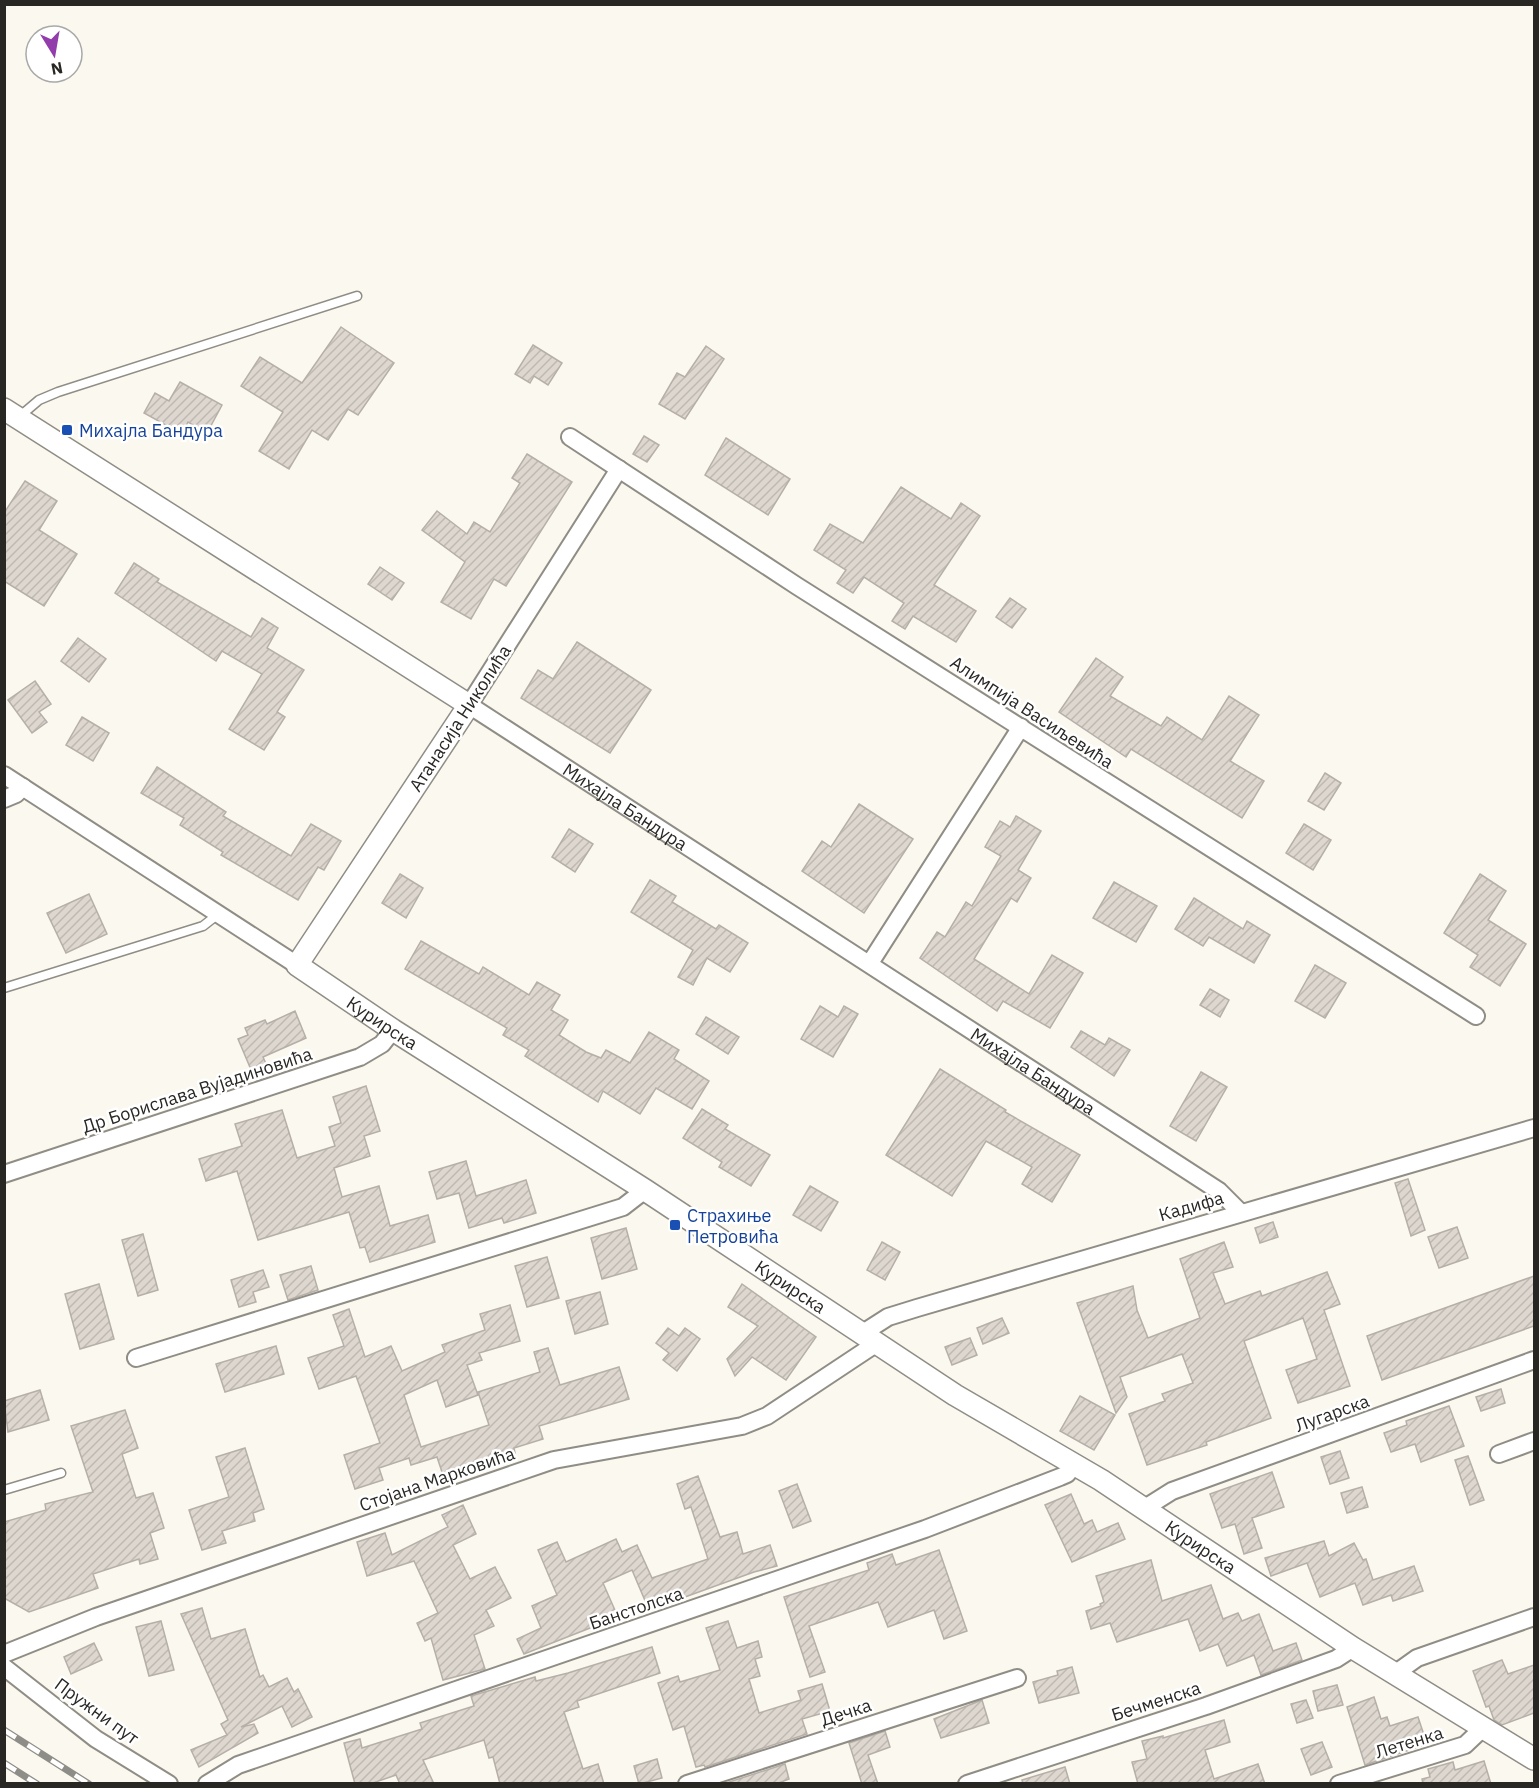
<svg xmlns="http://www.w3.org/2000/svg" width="1539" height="1788" font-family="'IBM Plex Sans',sans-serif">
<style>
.building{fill:url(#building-hatch);stroke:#b6afa9;stroke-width:1.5}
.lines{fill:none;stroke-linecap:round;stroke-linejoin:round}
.service-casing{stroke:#908d85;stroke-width:11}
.minor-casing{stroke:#908d85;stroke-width:20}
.tertiary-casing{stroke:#908d85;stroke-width:24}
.service{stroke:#fff;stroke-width:8}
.minor{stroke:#fff;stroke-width:16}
.tertiary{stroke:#fff;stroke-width:21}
.rail-casing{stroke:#8f8d87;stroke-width:7}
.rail{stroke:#fff;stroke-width:4.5;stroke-dasharray:14;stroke-linecap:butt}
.transit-dot{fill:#1a4fb4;stroke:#fff;stroke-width:2}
.labels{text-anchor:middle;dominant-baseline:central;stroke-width:5;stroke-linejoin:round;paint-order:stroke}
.transit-label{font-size:18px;fill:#164399;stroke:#fff;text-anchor:start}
.street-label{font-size:18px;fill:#282724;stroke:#fff}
</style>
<defs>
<pattern id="building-hatch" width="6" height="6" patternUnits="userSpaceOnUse" patternTransform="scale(1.5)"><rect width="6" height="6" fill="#ded7d0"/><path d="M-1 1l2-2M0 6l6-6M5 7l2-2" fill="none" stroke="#beb9b2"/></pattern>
</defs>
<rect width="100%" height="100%" fill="#fbf8ef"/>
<!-- building -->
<g class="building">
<polygon points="341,327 394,363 358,415 348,409 328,440 312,430 289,469 259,451 283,412 241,386 260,357 302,383"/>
<polygon points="533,345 562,363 548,385 534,376 530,383 515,374"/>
<polygon points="706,346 724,359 685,419 659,404 677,373 685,377"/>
<polygon points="180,382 222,405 207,433 188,422 182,434 144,413 155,393 169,401"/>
<polygon points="644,436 659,445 647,462 633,454"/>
<polygon points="726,438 790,479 768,515 705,475"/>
<polygon points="527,454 572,482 506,586 494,579 471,619 441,602 465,562 422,530 437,511 467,534 474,522 490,532 520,483 512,478"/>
<polygon points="25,481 57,501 39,530 77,554 44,606 4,581 4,513"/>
<polygon points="901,487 951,519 961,503 980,516 934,585 976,611 956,642 913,616 905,629 892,621 904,603 864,577 853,593 837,583 846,570 814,550 830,524 863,543"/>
<polygon points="134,563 159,579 157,582 251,637 262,618 278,628 267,648 304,670 277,712 285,717 264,750 229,729 262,674 222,651 216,661 115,593"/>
<polygon points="380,567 404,583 392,600 368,584"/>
<polygon points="1010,598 1026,609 1012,628 996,617"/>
<polygon points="78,638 106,659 89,682 61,661"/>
<polygon points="577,642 651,690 610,753 521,698 538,670 553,679"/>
<polygon points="1096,658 1123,677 1110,696 1161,726 1167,717 1202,740 1229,696 1259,715 1230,761 1264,781 1242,818 1131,749 1126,757 1059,712"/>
<polygon points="35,681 51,704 39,712 47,722 32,733 8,700"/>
<polygon points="82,717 109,733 93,761 66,745"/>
<polygon points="157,767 226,812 223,816 291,856 311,824 341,841 324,870 318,867 298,900 221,855 223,852 180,825 184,818 141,793"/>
<polygon points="1325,773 1341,783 1324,810 1308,801"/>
<polygon points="859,804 913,839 864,913 802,871 822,841 831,847"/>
<polygon points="1016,816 1041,831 1018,870 1031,878 1017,902 1011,898 974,959 1029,994 1052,955 1083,973 1050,1028 1003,1001 997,1011 920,958 937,932 945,937 966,902 972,906 1001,856 985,847 1000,821 1010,827"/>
<polygon points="1304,824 1331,840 1313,870 1286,853"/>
<polygon points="569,829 593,844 575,872 552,857"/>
<polygon points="400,874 423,888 406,918 382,903"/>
<polygon points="1480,874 1506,891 1488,920 1526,944 1500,986 1470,967 1478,955 1444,933"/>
<polygon points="650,880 676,896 672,902 716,929 719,925 748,943 730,972 707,958 693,985 678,977 693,950 631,912"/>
<polygon points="1114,882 1157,906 1136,942 1093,918"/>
<polygon points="89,894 107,934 66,953 47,913"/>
<polygon points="1194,898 1243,929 1247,921 1270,935 1254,963 1209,937 1203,946 1175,929"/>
<polygon points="421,941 479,974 483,967 529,995 537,982 560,995 551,1010 568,1020 559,1035 586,1052 601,1058 606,1050 630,1063 649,1032 679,1050 674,1059 709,1081 692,1109 656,1088 640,1114 603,1091 598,1102 525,1056 529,1050 503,1035 507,1028 405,969"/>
<polygon points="1315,965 1346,983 1325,1018 1295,1001"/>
<polygon points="1210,989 1229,1000 1220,1017 1200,1005"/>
<polygon points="820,1006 838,1017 844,1006 858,1014 833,1057 801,1039"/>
<polygon points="295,1011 306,1038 263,1057 267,1066 252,1072 238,1039 248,1035 245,1028 265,1020 267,1024"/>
<polygon points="706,1017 739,1037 728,1054 696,1034"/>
<polygon points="1081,1031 1105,1045 1109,1038 1130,1050 1114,1076 1071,1047"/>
<polygon points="940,1069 1006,1110 1005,1112 1080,1155 1052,1202 1022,1184 1032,1167 986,1141 952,1196 886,1155"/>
<polygon points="1201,1072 1227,1087 1196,1141 1170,1126"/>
<polygon points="366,1086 380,1131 364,1136 370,1156 334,1168 342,1197 379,1186 390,1226 428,1215 435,1242 370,1262 365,1247 360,1248 349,1212 258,1240 237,1171 206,1181 199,1159 242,1146 235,1124 282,1110 297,1158 335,1146 329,1127 341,1123 333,1097"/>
<polygon points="702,1109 728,1125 725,1129 770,1155 751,1186 719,1167 722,1162 683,1138"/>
<polygon points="466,1161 476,1196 526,1180 536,1213 504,1223 502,1218 469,1228 459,1193 437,1199 429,1172"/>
<polygon points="1408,1179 1425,1230 1411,1236 1395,1183"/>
<polygon points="810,1186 838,1202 821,1231 793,1215"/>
<polygon points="1273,1222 1278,1237 1260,1243 1255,1228"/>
<polygon points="1457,1227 1468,1258 1439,1268 1428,1237"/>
<polygon points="626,1228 637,1269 602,1279 591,1238"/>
<polygon points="143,1234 158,1290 138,1296 122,1240"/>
<polygon points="882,1242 900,1252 885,1280 867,1270"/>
<polygon points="1224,1242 1233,1267 1213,1273 1225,1304 1260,1291 1262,1296 1327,1272 1340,1304 1324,1310 1350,1386 1298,1403 1286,1370 1317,1359 1303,1318 1244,1341 1271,1418 1206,1442 1207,1445 1147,1465 1129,1414 1165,1401 1162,1394 1193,1383 1182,1354 1120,1377 1127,1397 1116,1413 1077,1303 1133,1286 1137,1310 1148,1338 1200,1318 1180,1259"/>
<polygon points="547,1257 559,1298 527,1307 515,1266"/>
<polygon points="311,1266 318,1290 288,1300 280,1275"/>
<polygon points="263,1270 269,1287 253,1292 256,1302 239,1307 231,1280"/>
<polygon points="1534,1276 1534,1326 1382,1380 1367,1336"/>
<polygon points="99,1284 114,1339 80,1349 65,1294"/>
<polygon points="742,1284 816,1337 786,1380 752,1357 735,1376 727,1359 758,1326 728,1307"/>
<polygon points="600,1292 608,1324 575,1334 566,1301"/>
<polygon points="510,1305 520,1341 479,1353 482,1360 467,1365 478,1395 446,1407 437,1380 404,1395 421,1447 489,1425 478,1392 540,1372 534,1352 548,1348 560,1385 619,1367 629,1399 539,1426 543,1439 514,1448 515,1453 443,1475 437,1457 411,1465 409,1458 379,1468 383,1480 355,1489 344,1455 380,1443 356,1376 319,1389 308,1358 344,1346 333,1315 349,1309 365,1357 391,1346 402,1371 445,1352 442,1345 485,1330 480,1314"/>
<polygon points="1002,1318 1009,1333 983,1344 977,1328"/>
<polygon points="668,1328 679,1336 685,1328 700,1339 677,1371 663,1360 669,1353 656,1343"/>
<polygon points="970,1338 977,1355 952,1365 945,1347"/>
<polygon points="276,1346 284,1374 225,1392 216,1364"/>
<polygon points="1501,1389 1505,1403 1481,1411 1476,1397"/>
<polygon points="40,1390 49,1420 8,1432 4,1401"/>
<polygon points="1080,1396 1115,1415 1094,1450 1060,1431"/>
<polygon points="1449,1406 1464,1446 1421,1462 1415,1444 1391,1452 1384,1433 1407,1425 1406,1421"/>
<polygon points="125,1410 138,1448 122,1454 136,1498 153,1493 164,1528 150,1533 158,1559 140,1564 139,1559 93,1574 98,1588 29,1612 4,1598 4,1522 46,1510 45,1504 93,1492 71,1426"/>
<polygon points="245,1448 264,1509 253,1513 255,1521 222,1531 226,1543 202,1550 189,1510 229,1497 216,1457"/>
<polygon points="1340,1451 1349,1478 1330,1484 1321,1457"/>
<polygon points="1468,1456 1484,1500 1470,1505 1455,1460"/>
<polygon points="1272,1472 1284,1507 1252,1518 1262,1548 1244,1554 1235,1524 1222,1528 1210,1494"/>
<polygon points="698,1476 720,1537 737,1532 743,1554 770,1545 777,1566 754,1572 649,1610 632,1570 603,1583 618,1617 524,1654 517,1639 541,1628 532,1606 557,1595 538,1550 557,1542 566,1562 616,1539 622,1552 637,1545 652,1578 708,1559 691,1507 685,1509 677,1484"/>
<polygon points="797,1484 811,1521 793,1528 779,1491"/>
<polygon points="1362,1487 1368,1507 1347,1513 1341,1493"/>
<polygon points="1071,1494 1084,1524 1092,1520 1097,1532 1118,1523 1125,1539 1072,1562 1045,1505"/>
<polygon points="463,1505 476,1534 453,1545 470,1579 495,1567 511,1598 486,1610 494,1626 474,1635 485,1669 443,1680 431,1638 425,1641 417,1623 438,1613 414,1561 367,1576 357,1542 385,1533 392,1555 448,1527 442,1515"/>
<polygon points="1324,1541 1329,1556 1354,1543 1363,1560 1366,1559 1373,1580 1414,1566 1423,1591 1393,1601 1391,1595 1363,1605 1355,1583 1320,1597 1307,1563 1271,1576 1265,1558"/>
<polygon points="939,1550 967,1631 944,1639 934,1610 888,1627 878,1602 809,1626 825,1672 810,1677 784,1597 869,1570 867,1563 892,1554 896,1565"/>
<polygon points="1151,1560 1162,1601 1211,1585 1223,1619 1238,1613 1242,1621 1259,1614 1273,1651 1296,1643 1302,1660 1261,1675 1254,1655 1227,1666 1218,1644 1200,1651 1188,1619 1117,1642 1110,1623 1091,1629 1086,1611 1101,1606 1100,1604 1104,1602 1096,1576"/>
<polygon points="202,1608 211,1639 245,1629 260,1677 263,1675 269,1687 287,1678 294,1692 298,1689 312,1717 292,1727 282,1706 241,1727 254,1724 258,1733 199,1767 191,1750 227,1735 221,1724 228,1720 181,1614"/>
<polygon points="161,1621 174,1670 149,1676 136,1627"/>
<polygon points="728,1621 737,1648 758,1641 762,1657 755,1659 760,1676 749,1679 759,1713 801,1700 798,1691 822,1684 830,1711 802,1719 807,1734 705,1767 704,1765 696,1767 684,1726 673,1730 658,1683 678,1676 680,1682 720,1670 706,1628"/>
<polygon points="94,1643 102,1660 71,1674 64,1657"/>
<polygon points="652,1647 660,1673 577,1701 579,1707 564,1712 583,1769 598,1764 604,1784 500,1784 493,1757 489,1758 484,1740 423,1760 434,1784 400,1784 396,1775 370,1784 355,1784 344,1743 360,1739 362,1748 403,1735 422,1729 420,1723 474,1706 471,1696 535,1677 536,1681 568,1673"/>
<polygon points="1502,1660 1508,1674 1534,1665 1534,1713 1502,1725 1494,1720 1489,1706 1486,1707 1473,1671"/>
<polygon points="1072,1667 1079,1693 1039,1703 1033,1682 1058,1675 1057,1671"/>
<polygon points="1337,1685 1343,1705 1318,1711 1313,1691"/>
<polygon points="1374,1697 1381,1719 1387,1717 1390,1726 1418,1717 1427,1744 1365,1765 1347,1707"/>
<polygon points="982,1700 989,1723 941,1738 934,1719"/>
<polygon points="1306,1700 1313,1718 1297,1723 1291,1704"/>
<polygon points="1224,1720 1230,1742 1205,1750 1214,1779 1258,1764 1265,1784 1138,1784 1132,1762 1147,1759 1142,1741 1163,1736 1163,1738"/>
<polygon points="885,1731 890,1747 868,1755 878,1784 862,1784 849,1743"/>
<polygon points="1322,1742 1332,1767 1311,1775 1301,1749"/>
<polygon points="657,1759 662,1778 639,1784 634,1766"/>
<polygon points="1484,1761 1491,1784 1423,1784 1422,1779 1430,1777 1428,1769 1453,1762 1455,1770"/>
<polygon points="785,1764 789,1779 776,1784 723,1784"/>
<polygon points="1065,1767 1070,1784 1023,1784 1022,1780"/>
</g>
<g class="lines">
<!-- service casing -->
<g class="service-casing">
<g id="service">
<polyline points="19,417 39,400 58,392 357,296"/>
<polyline points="4,988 203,926 217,915"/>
<polyline points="4,1490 61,1473"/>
</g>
</g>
<!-- minor casing -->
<g class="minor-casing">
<g id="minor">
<polyline points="570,437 797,586 1476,1016"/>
<path id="s1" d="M619,469L469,705L1219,1191L1240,1212"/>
<polyline points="4,775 297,965"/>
<polyline points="4,799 16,794 23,787"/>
<polyline points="870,963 1021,727"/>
<polyline points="4,1174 360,1057 382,1044 393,1030"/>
<polyline points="863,1333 888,1317 917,1308 1534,1128"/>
<polyline points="136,1358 623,1207 645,1190"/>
<polyline points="1499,1454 1534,1441"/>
<polyline points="1145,1508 1172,1491 1534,1360"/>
<polyline points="4,1654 96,1617 554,1460 742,1426 767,1416 877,1343"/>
<polyline points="4,1667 96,1739 169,1784"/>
<polyline points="1396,1673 1417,1658 1534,1617"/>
<polyline points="207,1784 238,1765 925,1529 1060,1477 1067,1474 1075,1464"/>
<polyline points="687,1784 1017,1678"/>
<polyline points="967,1784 1206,1706 1336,1659 1353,1648"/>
<polyline points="1339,1784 1465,1745 1484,1727"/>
</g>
</g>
<!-- tertiary casing -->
<g class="tertiary-casing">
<g id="tertiary">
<path id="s2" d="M4,409L469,705L297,965L393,1030L645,1190L955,1395L1101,1480L1353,1648L1534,1759"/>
</g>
</g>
<!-- service -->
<use href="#service" class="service"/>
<!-- minor -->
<use href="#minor" class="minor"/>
<!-- tertiary -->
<use href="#tertiary" class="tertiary"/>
<!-- rail casing -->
<g class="rail-casing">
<g id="rail">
<polyline points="4,1730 89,1784"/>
<polyline points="4,1763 37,1784"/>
</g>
</g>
<!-- rail -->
<use href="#rail" class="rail"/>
</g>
<!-- markers -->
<g class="transit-dot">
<rect x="61" y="424" width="12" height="12" rx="3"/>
<rect x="669" y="1219" width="12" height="12" rx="3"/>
</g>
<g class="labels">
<!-- transit labels -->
<g class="transit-label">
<text x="79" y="430">Михајла Бандура</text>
<text x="687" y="1215">Страхиње<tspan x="687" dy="21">Петровића</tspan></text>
</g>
<!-- street labels -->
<g class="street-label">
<text transform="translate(1032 712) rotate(33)">Алимпија Васиљевића</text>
<text transform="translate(460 718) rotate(-57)">Атанасија Николића</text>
<text stroke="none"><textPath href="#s1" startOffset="466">Михајла Бандура</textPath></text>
<text stroke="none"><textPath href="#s2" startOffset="966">Курирска</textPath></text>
<text stroke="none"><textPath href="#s1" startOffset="952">Михајла Бандура</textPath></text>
<text transform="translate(197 1090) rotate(-18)">Др Борислава Вујадиновића</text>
<text transform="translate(1191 1206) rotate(-16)">Кадифа</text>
<text stroke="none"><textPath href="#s2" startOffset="1452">Курирска</textPath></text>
<text transform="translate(1332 1413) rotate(-20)">Лугарска</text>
<text transform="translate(437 1479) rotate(-19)">Стојана Марковића</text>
<text stroke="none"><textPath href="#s2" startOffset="1938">Курирска</textPath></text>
<text transform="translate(636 1608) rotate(-19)">Банстолска</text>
<text transform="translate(1156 1701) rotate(-18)">Бечменска</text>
<text transform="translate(97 1711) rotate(36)">Пружни пут</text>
<text transform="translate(846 1712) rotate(-18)">Дечка</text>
<text transform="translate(1409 1742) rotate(-17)">Летенка</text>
</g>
</g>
<!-- border -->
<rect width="1539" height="1788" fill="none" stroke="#282724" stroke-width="12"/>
<!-- north arrow -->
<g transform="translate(54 54) rotate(169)"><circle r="28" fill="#ffffff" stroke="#a9a9a7" stroke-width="1.5"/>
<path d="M0-4.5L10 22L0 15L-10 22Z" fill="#923dab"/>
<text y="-9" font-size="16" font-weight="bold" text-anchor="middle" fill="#282724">N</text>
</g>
</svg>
